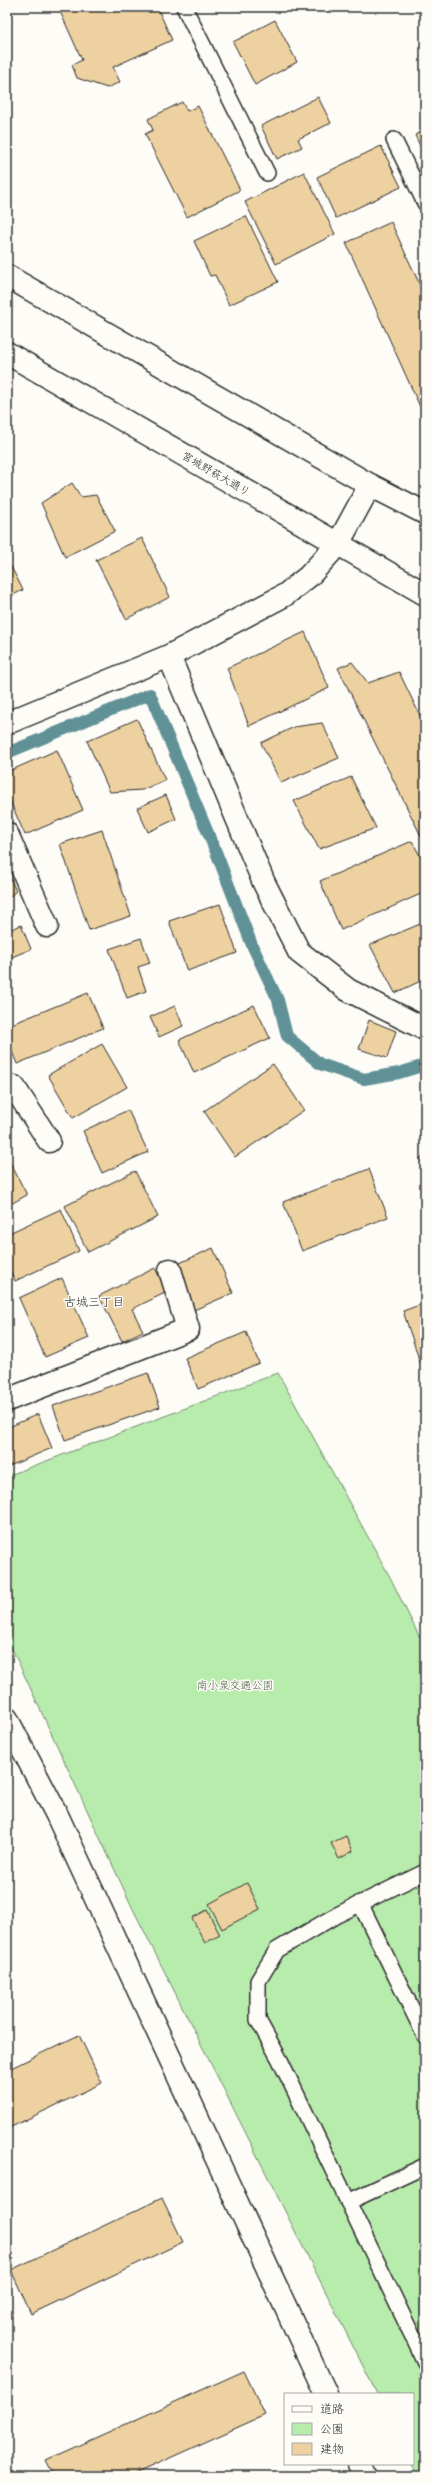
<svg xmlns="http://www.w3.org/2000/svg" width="432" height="2483" font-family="Sriracha,'Klee One',sans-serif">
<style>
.green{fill:#b8ecad;stroke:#728c6c}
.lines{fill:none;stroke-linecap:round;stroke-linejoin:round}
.stream{stroke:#609196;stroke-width:12}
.building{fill:#edd1a1;stroke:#2b2b2b}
.service-casing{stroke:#2b2b2b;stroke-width:18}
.minor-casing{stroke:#2b2b2b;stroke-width:25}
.tertiary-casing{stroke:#2b2b2b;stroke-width:25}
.service{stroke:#fdfcf7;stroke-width:15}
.minor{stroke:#fdfcf7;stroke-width:22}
.tertiary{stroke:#fdfcf7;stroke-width:22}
.labels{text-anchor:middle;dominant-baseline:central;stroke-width:3;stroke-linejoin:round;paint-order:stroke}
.street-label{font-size:11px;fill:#2b2b2b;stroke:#fdfcf7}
.park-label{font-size:11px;fill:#4e5b4c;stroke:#fdfcf7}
.neighbourhood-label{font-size:12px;fill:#2b2b2b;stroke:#fdfcf7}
</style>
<rect width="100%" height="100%" fill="#fdfcf7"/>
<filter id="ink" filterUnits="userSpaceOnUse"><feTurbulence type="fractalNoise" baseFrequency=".025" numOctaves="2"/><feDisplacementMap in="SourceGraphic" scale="8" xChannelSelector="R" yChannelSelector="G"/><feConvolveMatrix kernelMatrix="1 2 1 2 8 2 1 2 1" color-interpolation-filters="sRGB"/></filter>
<g filter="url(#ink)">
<!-- green -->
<polygon class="green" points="278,1373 390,1577 419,1636 425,1639 425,2476 418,2476 412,2464 413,2394 377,2394 133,1909 7,1638 7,1476"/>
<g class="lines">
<!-- stream -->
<polyline class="stream" points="7,753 150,694 216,852 252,945 278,1000 287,1036 320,1064 364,1079 399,1073 425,1065"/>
</g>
<!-- building -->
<g class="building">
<polygon points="58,7 157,7 172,40 113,67 120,82 107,88 77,78 72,65 82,60"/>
<polygon points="275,20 297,62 255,85 233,42"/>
<polygon points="318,97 331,123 298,139 302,147 277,159 261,126"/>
<polygon points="182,102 187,111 198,106 240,190 187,217 145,134 153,130 148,119"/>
<polygon points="425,130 425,157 415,135"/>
<polygon points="381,146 401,187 336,218 317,177"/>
<polygon points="304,172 335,234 276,264 245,202"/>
<polygon points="246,216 278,282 229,305 215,275 210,276 194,241"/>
<polygon points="391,222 425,296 425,407 421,409 346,243"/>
<polygon points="72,483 81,497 96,495 115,531 65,557 41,503"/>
<polygon points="142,538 170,597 126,619 96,560"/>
<polygon points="7,559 23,590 7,598"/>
<polygon points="305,632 329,688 249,726 227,668"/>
<polygon points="352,662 368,683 399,672 425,726 425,844 338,668"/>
<polygon points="137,719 165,780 142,790 110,792 87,741"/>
<polygon points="322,723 339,758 281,783 261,743 294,727"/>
<polygon points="57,750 83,810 25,835 7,794 7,772"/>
<polygon points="351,777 376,828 319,849 294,801"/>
<polygon points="166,795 176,819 148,832 137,808"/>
<polygon points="102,830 131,916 89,930 60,844"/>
<polygon points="412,841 425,865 425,892 341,930 320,881"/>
<polygon points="7,871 16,891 7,899"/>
<polygon points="220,904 237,953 187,971 169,921"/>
<polygon points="425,922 425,979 395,993 370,945"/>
<polygon points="21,925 31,949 7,959 7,931"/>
<polygon points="141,938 150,963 138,967 146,991 127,998 109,949"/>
<polygon points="88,993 103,1028 17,1064 7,1039 7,1026"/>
<polygon points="254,1005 270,1038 194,1073 179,1040"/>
<polygon points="175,1006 183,1026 159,1037 150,1017"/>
<polygon points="369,1020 396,1031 387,1058 359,1049"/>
<polygon points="102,1044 127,1087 73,1118 48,1075"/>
<polygon points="273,1064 304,1110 235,1157 204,1111"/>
<polygon points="128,1110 148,1152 102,1173 83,1131"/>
<polygon points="425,1156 425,1170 420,1158"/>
<polygon points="11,1164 27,1195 7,1206 7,1166"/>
<polygon points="369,1169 388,1217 302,1251 283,1202"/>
<polygon points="135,1171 158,1217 88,1252 65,1206"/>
<polygon points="61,1209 79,1251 15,1281 7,1265 7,1234"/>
<polygon points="213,1248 233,1293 194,1310 175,1265"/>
<polygon points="155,1268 167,1292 132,1309 143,1331 122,1341 99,1296"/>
<polygon points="62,1278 89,1338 45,1357 19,1298"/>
<polygon points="425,1303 425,1377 403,1311"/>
<polygon points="246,1332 259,1363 198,1389 185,1358"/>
<polygon points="148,1373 160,1407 65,1440 53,1406"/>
<polygon points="38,1414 52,1448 7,1467 7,1428"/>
<polygon points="346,1836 353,1851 339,1859 331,1843"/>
<polygon points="247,1883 260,1909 222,1929 209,1904"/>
<polygon points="207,1910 220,1935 205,1943 192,1918"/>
<polygon points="79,2035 102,2083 7,2129 7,2070"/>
<polygon points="162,2198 183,2242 31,2314 11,2270"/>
<polygon points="244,2371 265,2415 130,2476 54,2476 46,2460"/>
</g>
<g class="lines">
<!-- service casing -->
<g class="service-casing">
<g id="service">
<polyline points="184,7 267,173"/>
<polyline points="394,140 425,203"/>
<polyline points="425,1872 335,1916 277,1950 258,1981 258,2020 280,2060 425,2362"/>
<polyline points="360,1903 425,2036"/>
<polyline points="348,2202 425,2166"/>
</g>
</g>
<!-- minor casing -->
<g class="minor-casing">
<g id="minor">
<polyline points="169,656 264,883 299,952 348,990 425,1029"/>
<polyline points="7,723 169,656 285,595 309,576 338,544 370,485"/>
<polyline points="7,834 47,926"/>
<polyline points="7,1091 14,1087 49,1141"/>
<polyline points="7,1400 188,1329 170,1270"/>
</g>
</g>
<!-- tertiary casing -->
<g class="tertiary-casing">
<g id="tertiary">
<polyline points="7,276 370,485 425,513"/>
<polyline points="7,353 425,594"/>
<polyline points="7,1719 57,1815 326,2394"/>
<polyline points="359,2464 364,2476"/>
</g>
</g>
<!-- service -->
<use href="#service" class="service"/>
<!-- minor -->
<use href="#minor" class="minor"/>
<!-- tertiary -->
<use href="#tertiary" class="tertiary"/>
</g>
</g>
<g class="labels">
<!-- street labels -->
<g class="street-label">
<text transform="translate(216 474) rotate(30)">宮城野萩大通り</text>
</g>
<!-- park labels -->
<g class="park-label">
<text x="235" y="1685">南小泉交通公園</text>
</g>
<!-- neighbourhood labels -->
<g class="neighbourhood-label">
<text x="94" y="1302">古城三丁目</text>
</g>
</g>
<!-- margin -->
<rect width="432" height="2483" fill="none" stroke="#fdfcf7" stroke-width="24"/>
<rect x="12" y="12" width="408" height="2459" fill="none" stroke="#2b2b2b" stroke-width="1.5" filter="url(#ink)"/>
<!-- legend -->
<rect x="284" y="2393" width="130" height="72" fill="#fdfcf7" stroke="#a9a8a5"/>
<rect x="292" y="2406" width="20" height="6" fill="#fdfcf7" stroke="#a9a8a5"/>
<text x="320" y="2413" font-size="12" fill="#2b2b2b">道路</text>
<rect x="292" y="2423" width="20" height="12" fill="#b8ecad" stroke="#a9a8a5"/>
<text x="320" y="2433" font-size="12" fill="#2b2b2b">公園</text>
<rect x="292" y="2443" width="20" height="12" fill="#edd1a1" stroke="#a9a8a5"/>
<text x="320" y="2453" font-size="12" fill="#2b2b2b">建物</text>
</svg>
